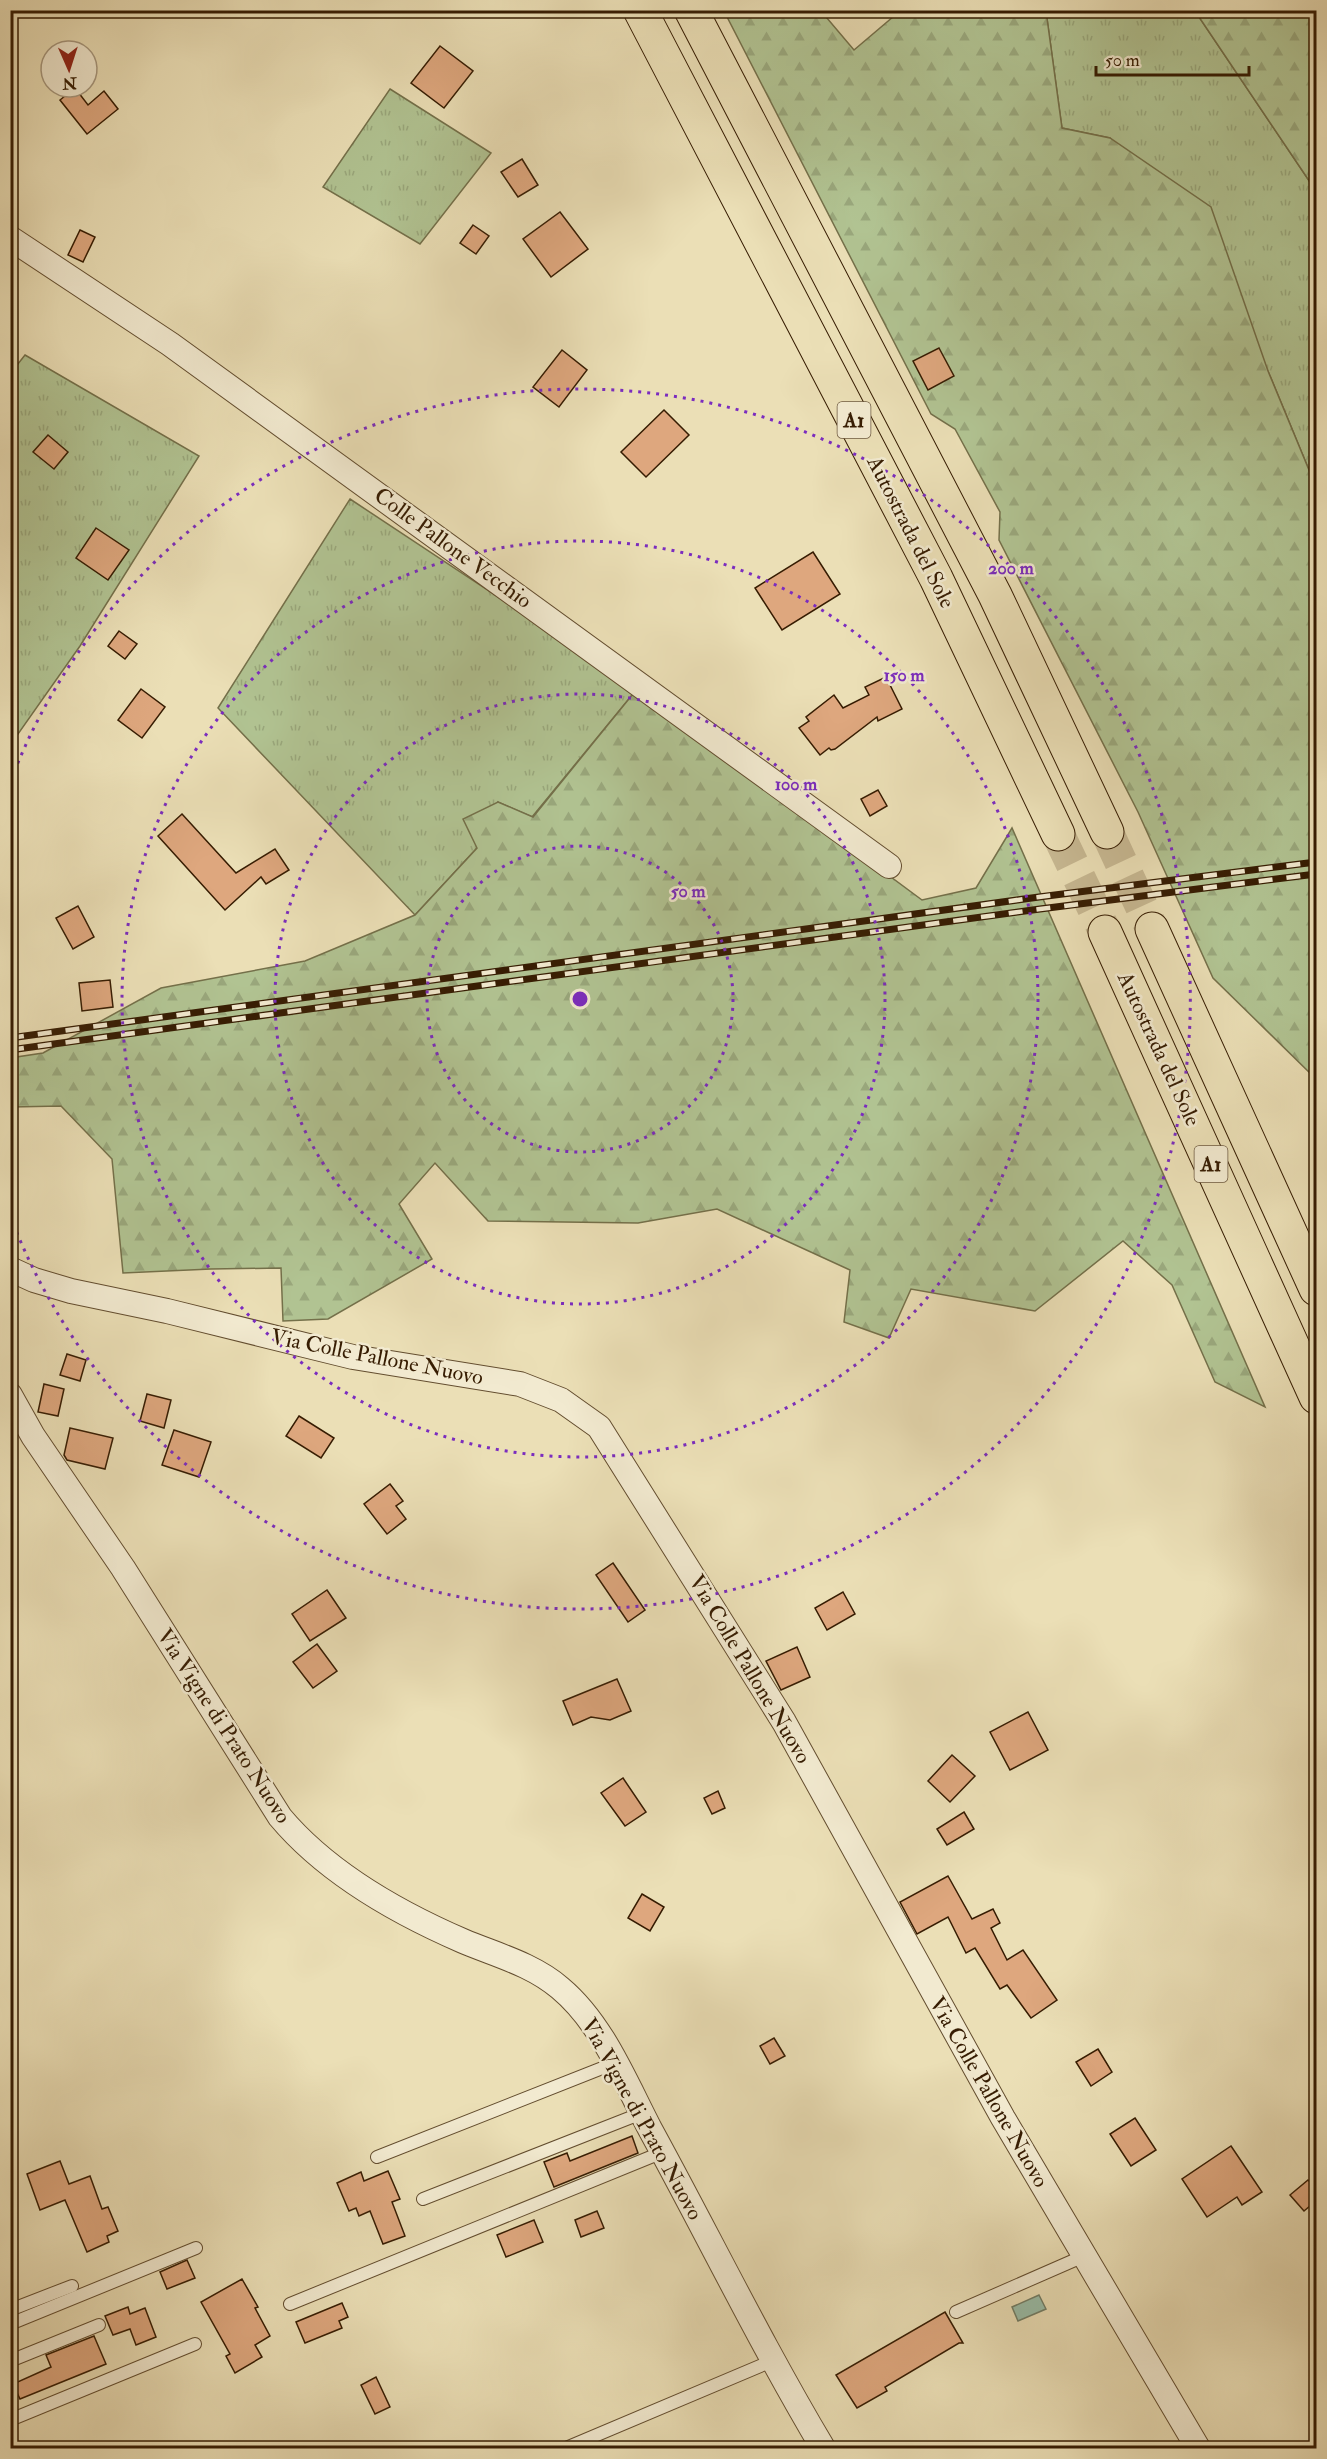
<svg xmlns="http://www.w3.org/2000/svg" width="1327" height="2459" font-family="'IM FELL Double Pica',serif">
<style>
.grass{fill:url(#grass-tufts);stroke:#74704a;stroke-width:1.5}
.forest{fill:url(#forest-firs);stroke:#74704a;stroke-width:1.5}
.water{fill:#99bda8;stroke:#717d66;stroke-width:1.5}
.building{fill:#dea77e;stroke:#361c02;stroke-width:1.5}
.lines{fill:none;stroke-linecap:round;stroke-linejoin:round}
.motorway-tunnel{stroke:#c7b892;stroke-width:33;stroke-dasharray:33 16;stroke-linecap:butt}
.service-casing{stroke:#634d2f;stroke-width:14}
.minor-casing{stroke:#634d2f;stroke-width:26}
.motorway-casing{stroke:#361c02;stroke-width:35}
.service{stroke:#f2ead0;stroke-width:12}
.minor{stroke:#f2ead0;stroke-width:24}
.motorway{stroke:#ebdfb6;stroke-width:33}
.rail-casing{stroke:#361c02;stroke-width:7}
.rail{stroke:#f2ead0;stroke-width:4.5;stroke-dasharray:14;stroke-linecap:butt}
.ring{fill:none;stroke:#7b2cbf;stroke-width:3;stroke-dasharray:3 6}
.labels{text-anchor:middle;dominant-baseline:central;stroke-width:5;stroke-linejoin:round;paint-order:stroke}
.shield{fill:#f2ead0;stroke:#6e5a40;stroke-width:1.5}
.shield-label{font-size:21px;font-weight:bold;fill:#361c02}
.street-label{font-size:22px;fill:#361c02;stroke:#f2ead0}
.centre{fill:#7b2cbf;stroke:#f2ead0;stroke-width:3}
.ring-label{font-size:18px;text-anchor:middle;font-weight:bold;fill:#7b2cbf;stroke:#f2ead0;stroke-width:5;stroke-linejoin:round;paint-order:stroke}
</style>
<defs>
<pattern id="grass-tufts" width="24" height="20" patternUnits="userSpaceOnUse" patternTransform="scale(1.5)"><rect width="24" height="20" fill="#b1c392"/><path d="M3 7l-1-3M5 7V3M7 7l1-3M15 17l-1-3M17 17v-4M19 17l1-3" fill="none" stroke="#99a77c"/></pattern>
<pattern id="forest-firs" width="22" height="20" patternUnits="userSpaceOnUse" patternTransform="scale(1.5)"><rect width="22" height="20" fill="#b1c392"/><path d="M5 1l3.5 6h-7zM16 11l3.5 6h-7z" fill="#99a77c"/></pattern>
</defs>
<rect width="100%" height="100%" fill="#ebdfb6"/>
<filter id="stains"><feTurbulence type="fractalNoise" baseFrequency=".00333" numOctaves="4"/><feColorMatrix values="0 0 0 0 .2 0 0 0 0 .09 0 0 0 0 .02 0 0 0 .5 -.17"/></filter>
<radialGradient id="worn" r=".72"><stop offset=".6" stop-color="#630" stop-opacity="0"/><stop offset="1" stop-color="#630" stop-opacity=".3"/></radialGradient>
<!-- grass -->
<g class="grass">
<polygon points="1046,11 1195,11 1316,191 1316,487 1268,371 1110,138 1062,128"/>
<polygon points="390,89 491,153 420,244 323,187"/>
<polygon points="25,355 199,456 80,646 11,744 10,374"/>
<polygon points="350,499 637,689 532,817 498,802 477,848 415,915 218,708"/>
</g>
<!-- forest -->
<g class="forest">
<polygon points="724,11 821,11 854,50 900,11 1046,11 1062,128 1110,138 1211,207 1268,371 1316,487 1316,1079 1213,978 1138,812 999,540 1000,512 955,429 931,414"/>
<polygon points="1195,11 1316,11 1316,191"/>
<polygon points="637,689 922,900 976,888 1012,828 1265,1407 1215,1382 1172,1285 1123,1241 1035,1311 911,1289 889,1338 844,1322 850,1270 717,1209 638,1223 488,1221 435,1163 399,1204 432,1259 328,1319 283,1321 281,1268 211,1269 123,1273 112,1159 61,1106 11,1107 10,1058 43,1053 161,988 305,961 415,915 477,848 463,819 498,802 533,817"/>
</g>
<!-- water -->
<polygon class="water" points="1039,2295 1046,2309 1018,2321 1012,2307"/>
<!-- building -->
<g class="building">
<polygon points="440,46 473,71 444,108 411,83"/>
<polygon points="75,88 88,105 104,91 118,109 87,134 60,100"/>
<polygon points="522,159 538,185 518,197 501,172"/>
<polygon points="560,212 588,249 551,277 523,239"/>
<polygon points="473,225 489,236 476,254 460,243"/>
<polygon points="80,230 95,237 83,262 68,255"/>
<polygon points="939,348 954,376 928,390 913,361"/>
<polygon points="562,350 587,370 559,407 533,387"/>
<polygon points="664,410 689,435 646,477 621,452"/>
<polygon points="48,435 68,452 54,469 33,452"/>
<polygon points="96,528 129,550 108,580 76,558"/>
<polygon points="813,552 840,594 782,630 755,588"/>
<polygon points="119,631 137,644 125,659 108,646"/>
<polygon points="886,677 902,709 878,721 877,717 835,749 831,750 829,748 820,755 799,728 809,721 806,717 834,695 843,708 869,695 865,687"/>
<polygon points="141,689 165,707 142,738 118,720"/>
<polygon points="878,790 887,806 870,816 861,799"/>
<polygon points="182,814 236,873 275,849 289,870 266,884 261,877 225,910 158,836"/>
<polygon points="78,906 94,937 73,949 56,918"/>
<polygon points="110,980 113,1007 82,1011 79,983"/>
<polygon points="67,1354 86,1360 80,1381 60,1375"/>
<polygon points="44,1384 64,1389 58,1416 38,1412"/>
<polygon points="147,1394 171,1400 164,1428 140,1421"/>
<polygon points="299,1416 334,1438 321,1458 286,1436"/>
<polygon points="70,1428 113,1438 105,1469 67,1460 64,1455"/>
<polygon points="174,1430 211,1442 199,1477 162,1465"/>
<polygon points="390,1484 403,1501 396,1506 406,1519 387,1534 364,1504"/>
<polygon points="613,1563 645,1610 628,1622 596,1575"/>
<polygon points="327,1590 346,1618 310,1641 292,1614"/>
<polygon points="843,1592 855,1614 827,1630 815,1608"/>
<polygon points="317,1644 337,1671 313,1688 293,1662"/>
<polygon points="797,1647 810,1677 781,1690 766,1661"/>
<polygon points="617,1679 631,1711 610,1720 591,1717 573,1725 563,1701"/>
<polygon points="1028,1712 1048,1750 1010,1770 990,1732"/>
<polygon points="952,1755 975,1776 950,1802 928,1781"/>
<polygon points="623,1778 646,1812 625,1826 601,1793"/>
<polygon points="718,1791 725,1808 712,1814 704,1798"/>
<polygon points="964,1812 974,1829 947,1845 937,1829"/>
<polygon points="948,1876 972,1919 993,1909 1000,1923 991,1928 1007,1960 1023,1950 1057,2000 1031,2018 1007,1985 1000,1989 975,1948 966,1953 948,1917 917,1934 900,1902"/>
<polygon points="642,1894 664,1907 650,1931 628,1918"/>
<polygon points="774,2038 785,2056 770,2064 760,2046"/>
<polygon points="1098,2049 1112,2072 1091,2086 1076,2062"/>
<polygon points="1135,2118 1156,2150 1131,2166 1110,2134"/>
<polygon points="632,2136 638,2153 554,2187 544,2162 567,2153 570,2161"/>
<polygon points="1231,2146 1262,2192 1242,2205 1237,2197 1207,2217 1182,2179"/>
<polygon points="60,2161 69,2184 90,2176 102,2209 108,2207 118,2231 107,2236 109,2242 87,2252 65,2200 40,2210 27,2174"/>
<polygon points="388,2171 400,2199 392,2202 405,2236 383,2244 370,2211 359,2216 356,2208 349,2211 337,2183 361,2172 364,2181"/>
<polygon points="1308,2180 1317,2189 1317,2200 1304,2211 1290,2195"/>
<polygon points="597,2211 604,2228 581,2237 575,2220"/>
<polygon points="534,2220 543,2242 506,2257 497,2235"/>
<polygon points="187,2260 195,2278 167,2289 160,2272"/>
<polygon points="242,2279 258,2307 255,2308 270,2336 255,2345 262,2357 235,2373 226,2356 230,2354 201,2302"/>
<polygon points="342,2303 348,2317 339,2321 342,2328 305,2343 296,2322"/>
<polygon points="128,2307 130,2314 145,2308 156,2337 136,2345 130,2329 113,2335 105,2316"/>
<polygon points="945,2312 963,2343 959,2343 885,2387 887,2391 857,2408 836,2375"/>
<polygon points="94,2336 106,2364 20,2399 13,2384 51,2367 46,2355"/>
<polygon points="376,2377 390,2407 375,2414 361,2385"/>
</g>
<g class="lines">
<!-- motorway-tunnel -->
<g class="motorway-tunnel">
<polyline points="1107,832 1152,929"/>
<polyline points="1058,834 1105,932"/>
</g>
<!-- service casing -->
<g class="service-casing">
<g id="service">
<polyline points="377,2157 615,2063"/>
<polyline points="423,2199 642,2113"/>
<polyline points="290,2304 663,2152"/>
<polyline points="10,2310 72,2286"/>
<polyline points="956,2312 1084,2256"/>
<polyline points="10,2324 196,2248"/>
<polyline points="10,2361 99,2325"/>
<polyline points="10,2420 195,2344"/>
<polyline points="566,2448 772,2361"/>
</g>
</g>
<!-- minor casing -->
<g class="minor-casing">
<g id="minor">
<polyline points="10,238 170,344 889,866"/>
<polyline points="10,1269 34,1280 71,1291 167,1311 353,1357 520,1384 561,1400 599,1427 784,1722 1003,2118 1198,2448"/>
<path d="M10,1395L33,1436L123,1568L280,1817C327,1873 396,1912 463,1941C496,1955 532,1964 560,1988C602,2023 625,2081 650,2129C708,2235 761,2344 823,2448"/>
</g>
</g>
<!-- motorway casing -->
<g class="motorway-casing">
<g id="motorway">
<polyline points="640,10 936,578 1058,834"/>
<polyline points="691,10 995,595 1107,832"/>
<polyline points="1152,929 1316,1289"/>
<polyline points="1105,932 1316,1397"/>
</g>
</g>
<!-- service -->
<use href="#service" class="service"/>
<!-- minor -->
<use href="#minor" class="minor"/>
<!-- motorway -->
<use href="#motorway" class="motorway"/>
<!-- rail casing -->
<g class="rail-casing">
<g id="rail">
<polyline points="10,1038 1039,897 1316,862"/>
<polyline points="10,1050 1040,909 1316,874"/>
</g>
</g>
<!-- rail -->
<use href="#rail" class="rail"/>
</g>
<!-- distance rings -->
<g class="ring">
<circle cx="580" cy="999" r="153"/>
<circle cx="580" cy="999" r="305"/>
<circle cx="580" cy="999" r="458"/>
<path d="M11 780A610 610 0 1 1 11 1218"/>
</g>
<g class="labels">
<!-- shield labels -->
<g class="shield">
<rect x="837.5" y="402" width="33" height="36" rx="4.5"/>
<rect x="1194.5" y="1146" width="33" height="36" rx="4.5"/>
</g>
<g class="shield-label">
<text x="854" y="420">A1</text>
<text x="1211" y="1164">A1</text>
</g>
<!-- street labels -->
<g class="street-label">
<text transform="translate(911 532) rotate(63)">Autostrada del Sole</text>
<text transform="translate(453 548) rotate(36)">Colle Pallone Vecchio</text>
<text transform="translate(1159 1049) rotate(65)">Autostrada del Sole</text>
<text transform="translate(377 1357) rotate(11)">Via Colle Pallone Nuovo</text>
<text transform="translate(750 1669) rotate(59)">Via Colle Pallone Nuovo</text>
<text transform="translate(224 1726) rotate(57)">Via Vigne di Prato Nuovo</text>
<text transform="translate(989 2092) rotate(60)">Via Colle Pallone Nuovo</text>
<text transform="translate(642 2119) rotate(61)">Via Vigne di Prato Nuovo</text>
</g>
</g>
<circle cx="580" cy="999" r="9" class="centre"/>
<g class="ring-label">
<text x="1011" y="574">200 m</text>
<text x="904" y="681">150 m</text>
<text x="796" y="790">100 m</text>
<text x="688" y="897">50 m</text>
</g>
<!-- margin -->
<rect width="1327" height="2459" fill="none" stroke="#ebdfb6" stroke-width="36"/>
<rect x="12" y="12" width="1303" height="2435" fill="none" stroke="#361c02" stroke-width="3"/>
<rect x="18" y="18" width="1291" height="2423" fill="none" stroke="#361c02" stroke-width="1.5"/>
<!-- north arrow -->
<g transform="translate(69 69) rotate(177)"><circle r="28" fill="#f2ead0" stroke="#a7987e" stroke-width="1.5"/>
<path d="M0-4.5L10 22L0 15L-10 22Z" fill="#8f2418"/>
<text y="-9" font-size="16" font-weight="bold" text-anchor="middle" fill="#361c02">N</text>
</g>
<!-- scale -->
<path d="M1096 66v9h153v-9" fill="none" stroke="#361c02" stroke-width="3"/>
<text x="1105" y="66" font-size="18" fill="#361c02" stroke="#f2ead0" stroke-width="4.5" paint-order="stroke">50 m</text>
<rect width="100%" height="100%" filter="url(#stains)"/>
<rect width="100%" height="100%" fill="url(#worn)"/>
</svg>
